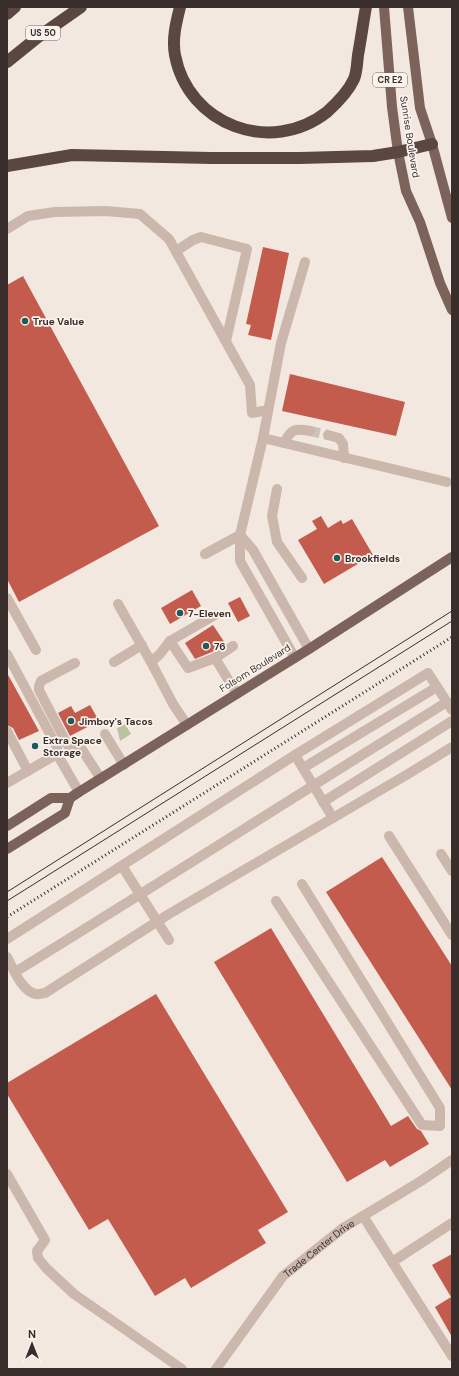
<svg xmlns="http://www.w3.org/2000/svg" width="459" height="1376" font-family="'DM Sans',sans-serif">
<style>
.green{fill:#bbc2a0}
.building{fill:#c45c4d}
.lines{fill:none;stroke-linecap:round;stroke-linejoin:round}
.minor-tunnel{stroke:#cec3bc;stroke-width:10;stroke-dasharray:10 5;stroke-linecap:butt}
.minor{stroke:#cbb7ac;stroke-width:10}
.major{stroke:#7b635c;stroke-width:10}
.highway{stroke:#5a4742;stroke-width:12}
.tram{stroke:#392e2b;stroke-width:1}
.rail{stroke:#392e2b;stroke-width:3;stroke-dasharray:1 3;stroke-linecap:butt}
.poi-dot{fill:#205b58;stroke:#faf3ed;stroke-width:1.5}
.labels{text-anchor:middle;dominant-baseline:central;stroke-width:3.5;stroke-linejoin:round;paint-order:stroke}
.shield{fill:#faf3ed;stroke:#736965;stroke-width:1}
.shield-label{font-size:9px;font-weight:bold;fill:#392e2b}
.street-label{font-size:10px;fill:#392e2b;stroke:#faf3ed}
.poi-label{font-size:10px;font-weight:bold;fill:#392e2b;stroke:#faf3ed;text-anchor:start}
</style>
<rect width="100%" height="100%" fill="#f3e8e0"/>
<!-- green -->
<polygon class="green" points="125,724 131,734 120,741 117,728"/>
<!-- building -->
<g class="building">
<polygon points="263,247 289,253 271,340 248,335 251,325 246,324"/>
<polygon points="23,276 159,526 19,602 7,579 7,285"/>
<polygon points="290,374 405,402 396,436 282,411"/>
<polygon points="321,516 328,528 341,520 343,524 352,519 373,555 324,584 298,540 317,529 312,521"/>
<polygon points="192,590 201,606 170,624 161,608"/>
<polygon points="240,597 250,616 238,622 228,603"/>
<polygon points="213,625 225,643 212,652 195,659 185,643"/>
<polygon points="7,673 39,731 19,740 13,728 7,725"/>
<polygon points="90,705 99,721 70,736 58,713 71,706 75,713"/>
<polygon points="382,857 452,966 452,1090 326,892"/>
<polygon points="271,928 391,1126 408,1116 417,1129 421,1131 429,1144 390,1167 385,1160 347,1182 214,962"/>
<polygon points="156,994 288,1212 258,1230 266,1243 191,1288 185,1278 155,1296 108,1219 89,1230 7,1094 7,1083"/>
<polygon points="452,1254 452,1337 435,1307 451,1297 432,1265"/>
</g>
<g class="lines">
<!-- minor-tunnel -->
<polyline class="minor-tunnel" points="310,431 328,435"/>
<!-- minor -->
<g class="minor">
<polyline points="7,229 28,216 55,212 106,211 140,214 169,239 250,385 252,413 268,410"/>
<polyline points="176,251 193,240 201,237 247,249 226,341"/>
<polyline points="328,435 339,438 343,444 344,458"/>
<polyline points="263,438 447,482"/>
<path d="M284,443C291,429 295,428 310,431"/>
<polyline points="277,489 272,516 277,542 302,578"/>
<polyline points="240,535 253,550 309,649"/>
<polyline points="205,554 240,535"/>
<polyline points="7,598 36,650"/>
<polyline points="118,604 151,662 173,704 187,725"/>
<polyline points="170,641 188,668 215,658"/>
<polyline points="233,646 215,658 237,694"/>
<polyline points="7,654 57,747 57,754"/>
<polyline points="295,658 240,561 240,535 263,438 281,343 305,262"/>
<polyline points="114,662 142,645"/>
<polyline points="151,662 160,654 170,641 215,615"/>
<polyline points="75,663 41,681 39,686 39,690 68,746 81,748 101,779"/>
<polyline points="7,731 28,771"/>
<polyline points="105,734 124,765"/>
<polyline points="295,755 428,673 452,710"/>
<polyline points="303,768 437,687"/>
<polyline points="7,783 57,754 79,792"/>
<polyline points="323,802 452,721"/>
<polyline points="389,836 452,935"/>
<polyline points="441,854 452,871"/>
<polyline points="122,866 169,940"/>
<polyline points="276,901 422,1125 440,1126 440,1108 302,884"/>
<polyline points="7,939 295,755 333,818"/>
<path d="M7,957C13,968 22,992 36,994C38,995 42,993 45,993L169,914L408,774L452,747"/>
<path d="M15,972C160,883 303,791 447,702"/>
<polyline points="7,1174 45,1240 37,1251 38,1258 46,1268 74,1294 182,1369"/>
<polyline points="363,1216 452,1356"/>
<polyline points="392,1262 452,1223"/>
<path id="s1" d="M216,1369L283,1276L343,1228L421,1181L452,1160"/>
</g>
<!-- major -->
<g class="major">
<polyline points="384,7 392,107 398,152 406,191 420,222 440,283 452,310"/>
<polyline points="408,7 420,108 432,144 452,218"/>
<polyline points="7,826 51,798 70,798 79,792 309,649 452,557"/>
<polyline points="7,849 65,813 70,798"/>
</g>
<!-- highway -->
<g class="highway">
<path d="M180,7C176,23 172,39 175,55C188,125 271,156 327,112C337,103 348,92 354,79C357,72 357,63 358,55C361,39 363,23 366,7"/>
<polyline points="7,14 15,7"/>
<polyline points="7,62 38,37 81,7"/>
<polyline points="7,166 72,155 211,158 300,158 373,156 398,152 432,144"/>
</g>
<!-- tram -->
<g class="tram">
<polyline points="7,892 452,611"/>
<polyline points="7,901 452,621"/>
</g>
<!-- rail -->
<polyline class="rail" points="7,917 452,637"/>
</g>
<!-- markers -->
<g class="poi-dot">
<circle cx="25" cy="321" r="4"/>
<circle cx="337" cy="558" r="4"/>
<circle cx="180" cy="613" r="4"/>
<circle cx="206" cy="646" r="4"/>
<circle cx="71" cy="721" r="4"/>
<circle cx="35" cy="746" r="4"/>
</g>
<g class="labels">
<!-- shield labels -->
<g class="shield">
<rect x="26" y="26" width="34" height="14" rx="3"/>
<rect x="373" y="73" width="34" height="14" rx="3"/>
</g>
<g class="shield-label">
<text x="43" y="33">US 50</text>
<text x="390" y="80">CR E2</text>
</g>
<!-- street labels -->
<g class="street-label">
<text transform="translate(410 137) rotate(81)">Sunrise Boulevard</text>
<text transform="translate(255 668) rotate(-32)">Folsom Boulevard</text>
<text stroke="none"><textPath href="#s1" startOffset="160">Trade Center Drive</textPath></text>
</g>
<!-- poi labels -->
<g class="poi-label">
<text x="33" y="321">True Value</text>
<text x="345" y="558">Brookfields</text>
<text x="188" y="613">7-Eleven</text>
<text x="214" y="646">76</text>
<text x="79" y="721">Jimboy's Tacos</text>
<text x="43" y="740">Extra Space<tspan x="43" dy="12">Storage</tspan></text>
</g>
</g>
<!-- border -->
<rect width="459" height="1376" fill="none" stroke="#392e2b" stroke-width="16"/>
<!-- north arrow -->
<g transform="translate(32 1344)" stroke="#faf3ed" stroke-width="3" paint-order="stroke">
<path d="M0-3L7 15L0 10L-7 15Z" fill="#392e2b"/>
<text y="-6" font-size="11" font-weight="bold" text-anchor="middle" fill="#392e2b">N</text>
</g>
</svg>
